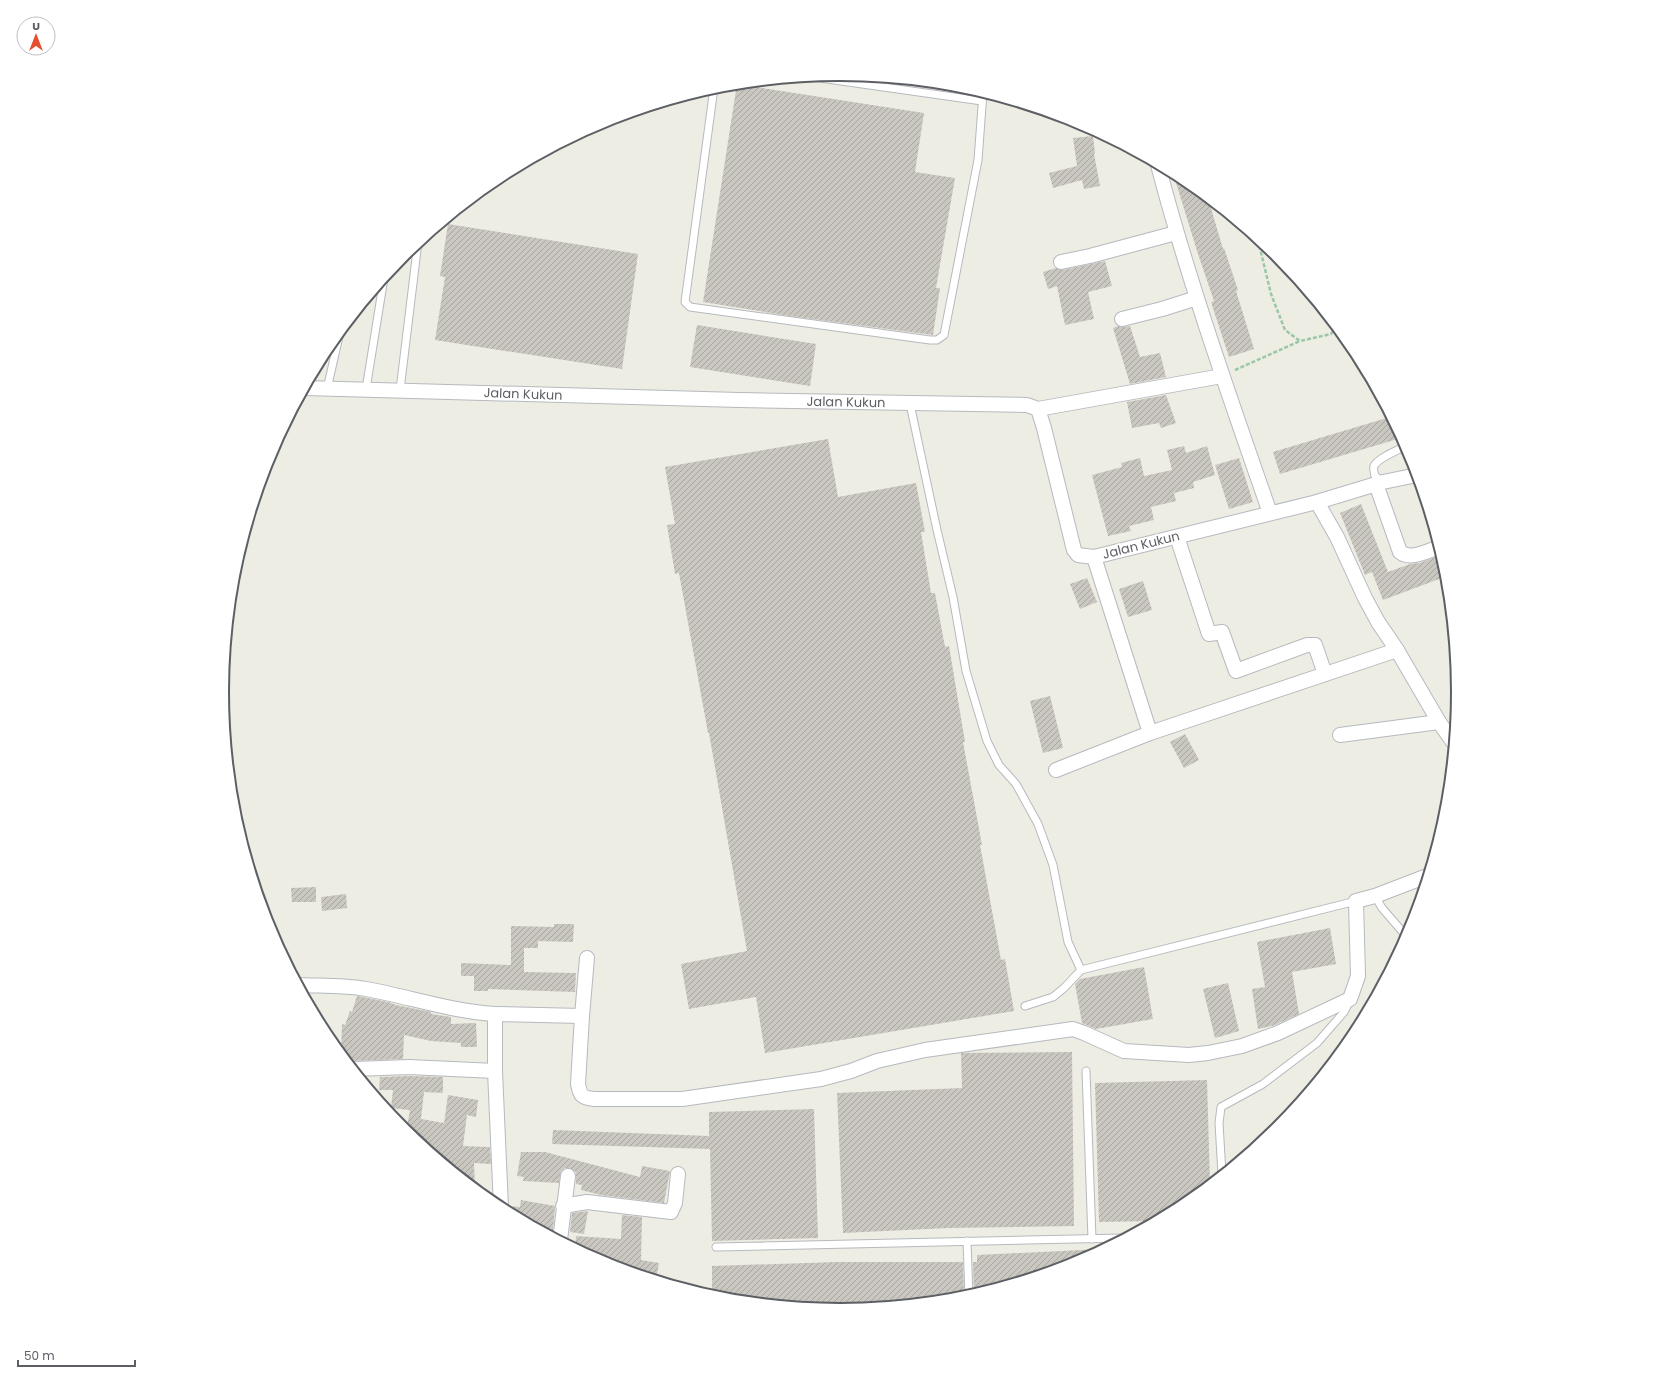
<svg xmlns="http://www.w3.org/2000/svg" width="1680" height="1384" font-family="Poppins,sans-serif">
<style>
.building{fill:url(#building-hatch)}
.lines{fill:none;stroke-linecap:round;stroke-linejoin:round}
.lane-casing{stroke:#b6b9be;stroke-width:9}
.street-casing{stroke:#b6b9be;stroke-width:16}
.path{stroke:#9ac6aa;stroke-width:2.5;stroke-dasharray:4 2;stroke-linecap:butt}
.lane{stroke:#fff;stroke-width:7}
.street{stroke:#fff;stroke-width:14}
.labels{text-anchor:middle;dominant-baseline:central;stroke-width:3.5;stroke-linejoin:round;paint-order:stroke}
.street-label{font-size:13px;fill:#5c5f64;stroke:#fff}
.rim{fill:none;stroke:#5c5f64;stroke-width:2}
</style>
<defs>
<pattern id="building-hatch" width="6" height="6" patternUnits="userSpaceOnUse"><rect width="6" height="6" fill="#cac7c1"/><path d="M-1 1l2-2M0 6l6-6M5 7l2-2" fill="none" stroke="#a7a5a0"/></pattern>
</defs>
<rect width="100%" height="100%" fill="#eeede4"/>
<!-- building -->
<g class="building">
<polygon points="737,84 924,113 915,172 955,178 936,288 940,288 933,335 790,316 703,302"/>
<polygon points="1093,136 1095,153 1094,154 1100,186 1084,189 1082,180 1053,188 1049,173 1077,166 1073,138"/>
<polygon points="1173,173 1184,178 1208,198 1223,249 1224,248 1238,290 1236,291 1254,349 1229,357 1211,302 1214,301 1198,254"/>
<polygon points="448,224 638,254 622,369 435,340 445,277 440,276"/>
<polygon points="1105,261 1112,286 1088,292 1094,319 1065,325 1057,286 1048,289 1043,272 1056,268 1063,270"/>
<polygon points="697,325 816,344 810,386 690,367"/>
<polygon points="1118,326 1124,327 1130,326 1140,357 1160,353 1166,377 1130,384 1113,328"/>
<polygon points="1166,395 1176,423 1161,428 1159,423 1132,428 1127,402"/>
<polygon points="1390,417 1401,438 1280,474 1273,452"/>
<polygon points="828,439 838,497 916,483 925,532 921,532 931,593 935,593 945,647 949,646 965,742 963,742 982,845 980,845 1001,960 1005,959 1014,1011 765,1053 756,997 689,1009 681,964 747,951 709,733 708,733 679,573 675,574 667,525 675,524 665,467"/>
<polygon points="1184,446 1186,453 1207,446 1215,475 1193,482 1194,488 1174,493 1176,501 1151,507 1154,520 1129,526 1131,531 1108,536 1092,475 1122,467 1121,463 1140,458 1144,476 1172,470 1167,450"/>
<polygon points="1239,458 1253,502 1229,509 1215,465"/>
<polygon points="1361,504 1388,572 1410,564 1420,563 1441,555 1447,576 1383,600 1372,572 1365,575 1340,513"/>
<polygon points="1087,578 1097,602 1080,609 1070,584"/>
<polygon points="1143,581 1152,610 1128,617 1119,589"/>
<polygon points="1050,696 1063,748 1043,753 1030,701"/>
<polygon points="1185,734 1199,760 1184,768 1170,742"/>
<polygon points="316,887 316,902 292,902 291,888"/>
<polygon points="346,894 347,908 322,911 321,897"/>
<polygon points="554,924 574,924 573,942 538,941 538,948 524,948 524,972 576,973 575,992 488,989 488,991 474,991 474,976 461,976 461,963 511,965 511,926 554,927"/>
<polygon points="1330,928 1336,964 1292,972 1299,1014 1275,1025 1258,1029 1252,989 1265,987 1257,942"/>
<polygon points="1144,967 1153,1019 1096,1029 1082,1023 1075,984 1080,979"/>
<polygon points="1228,983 1239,1031 1215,1038 1203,989"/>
<polygon points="357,996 388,1002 396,1005 431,1012 431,1014 451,1017 451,1024 476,1023 477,1047 461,1047 461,1043 431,1041 404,1035 403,1059 347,1061 341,1053 342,1024 345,1025 350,1011 352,1012"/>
<polygon points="1072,1052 1074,1226 949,1228 843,1233 837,1093 962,1088 961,1053"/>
<polygon points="409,1076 443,1077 443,1093 424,1092 421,1119 444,1123 448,1095 478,1100 476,1117 467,1115 463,1146 490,1147 491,1164 474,1163 475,1188 406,1132 410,1110 391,1108 393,1090 379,1090 380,1077"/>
<polygon points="1207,1080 1210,1184 1183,1206 1155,1221 1099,1222 1095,1083"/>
<polygon points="814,1109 818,1238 712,1241 710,1149 552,1144 553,1130 709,1136 709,1112"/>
<polygon points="521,1152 545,1152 640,1177 642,1166 670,1171 664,1203 601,1195 581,1190 582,1185 576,1184 576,1172 569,1168 565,1168 561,1171 559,1183 523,1181 524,1177 517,1176"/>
<polygon points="521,1200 555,1206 553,1230 548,1229 548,1233 508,1212 509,1206 520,1207"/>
<polygon points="588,1211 584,1234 570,1232 572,1213"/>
<polygon points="622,1215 642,1217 641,1260 659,1263 656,1279 603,1263 575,1248 576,1236 621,1239"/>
<polygon points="1102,1249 1076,1263 974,1294 973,1262 977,1262 977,1255"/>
<polygon points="837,1262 963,1262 964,1297 840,1310 719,1298 712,1296 712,1266"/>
</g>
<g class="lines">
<!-- lane casing -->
<g class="lane-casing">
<g id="lane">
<polyline points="813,77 982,101"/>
<polyline points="714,88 685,302 690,307 930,340 937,340 944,335 978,160 983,93"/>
<polyline points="327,389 340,332"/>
<polyline points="366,389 384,278"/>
<polyline points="400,390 418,242"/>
<polyline points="910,404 937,530 953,597 966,671 987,741 999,765 1016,784 1038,824 1053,865 1068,942 1081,970"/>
<path d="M1382,482L1375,476C1374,472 1373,469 1374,466C1378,458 1398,450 1406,446"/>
<polyline points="1375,896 1382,908 1407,937"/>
<polyline points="1025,1006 1053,997 1064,988 1081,970 1356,901"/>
<polyline points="1086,1071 1092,1239"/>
<polyline points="1222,1174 1219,1123 1221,1107 1263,1084 1317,1043 1344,1012 1350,1000"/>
<polyline points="967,1241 969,1296"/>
<polyline points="716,1247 1123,1238"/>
</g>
</g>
<!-- street casing -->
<g class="street-casing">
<g id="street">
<path d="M1158,165C1189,283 1230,398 1270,513"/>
<polyline points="1061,262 1090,256 1176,233"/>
<polyline points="1122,319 1162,309 1197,298"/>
<polyline points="305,388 739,400 1027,405 1038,409 1044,428 1074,550 1078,555 1094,557 1317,502 1383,482 1417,475"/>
<polyline points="1038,409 1222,376"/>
<path d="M1376,484L1400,552C1410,560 1425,552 1437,548"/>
<polyline points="1317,502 1337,537 1365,598 1378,622 1397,650 1439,722 1453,742"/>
<polyline points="1177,537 1209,634 1222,632 1236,671 1307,645 1315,645 1325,674"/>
<polyline points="1094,557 1150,733"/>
<polyline points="1340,735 1439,722"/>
<polyline points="1056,770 1150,733 1397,650"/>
<path d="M299,985C322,986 344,985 366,989C410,997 450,1011 495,1014"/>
<path d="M582,1016L578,1084C581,1097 581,1097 595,1099H682L821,1079L851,1071L877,1061L925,1050L1073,1029L1084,1033L1124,1051L1189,1055L1208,1053L1242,1046L1278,1033L1350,999L1358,976L1356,901L1375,896L1427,876"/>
<polyline points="354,1069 409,1067 495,1071"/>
<polyline points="563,1206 587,1202 671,1212 675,1203 678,1174"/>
<polyline points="501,1208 495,1071 495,1014 582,1016 587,958"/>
<polyline points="560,1240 568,1176"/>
</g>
</g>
<!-- path -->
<g class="path">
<polyline points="1258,240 1271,294 1285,330 1300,341 1331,334 1336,327"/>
<polyline points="1235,370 1300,341"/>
</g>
<!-- lane -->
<use href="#lane" class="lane"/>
<!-- street -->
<use href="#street" class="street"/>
</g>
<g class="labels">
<!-- street labels -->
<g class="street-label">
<text transform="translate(523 394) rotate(2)">Jalan Kukun</text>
<text transform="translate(846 402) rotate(1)">Jalan Kukun</text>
<text transform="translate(1141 545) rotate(-14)">Jalan Kukun</text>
</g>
</g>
<!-- crop -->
<path d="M0 0H1680V1384H0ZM229 692a611 611 0 1 1 1222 0a611 611 0 1 1-1222 0Z" fill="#fff" fill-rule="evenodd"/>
<path class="rim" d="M229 692a611 611 0 1 1 1222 0a611 611 0 1 1-1222 0Z"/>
<!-- north arrow -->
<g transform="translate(36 36)"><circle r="19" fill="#ffffff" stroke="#bebfc1"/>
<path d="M0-3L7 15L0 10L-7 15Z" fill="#e64e32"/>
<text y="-6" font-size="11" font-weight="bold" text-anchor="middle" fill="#5c5f64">U</text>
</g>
<!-- scale -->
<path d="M18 1360v6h117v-6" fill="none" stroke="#5c5f64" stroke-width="2"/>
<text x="24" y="1360" font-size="12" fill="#5c5f64" stroke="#ffffff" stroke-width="3" paint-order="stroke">50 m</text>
</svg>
